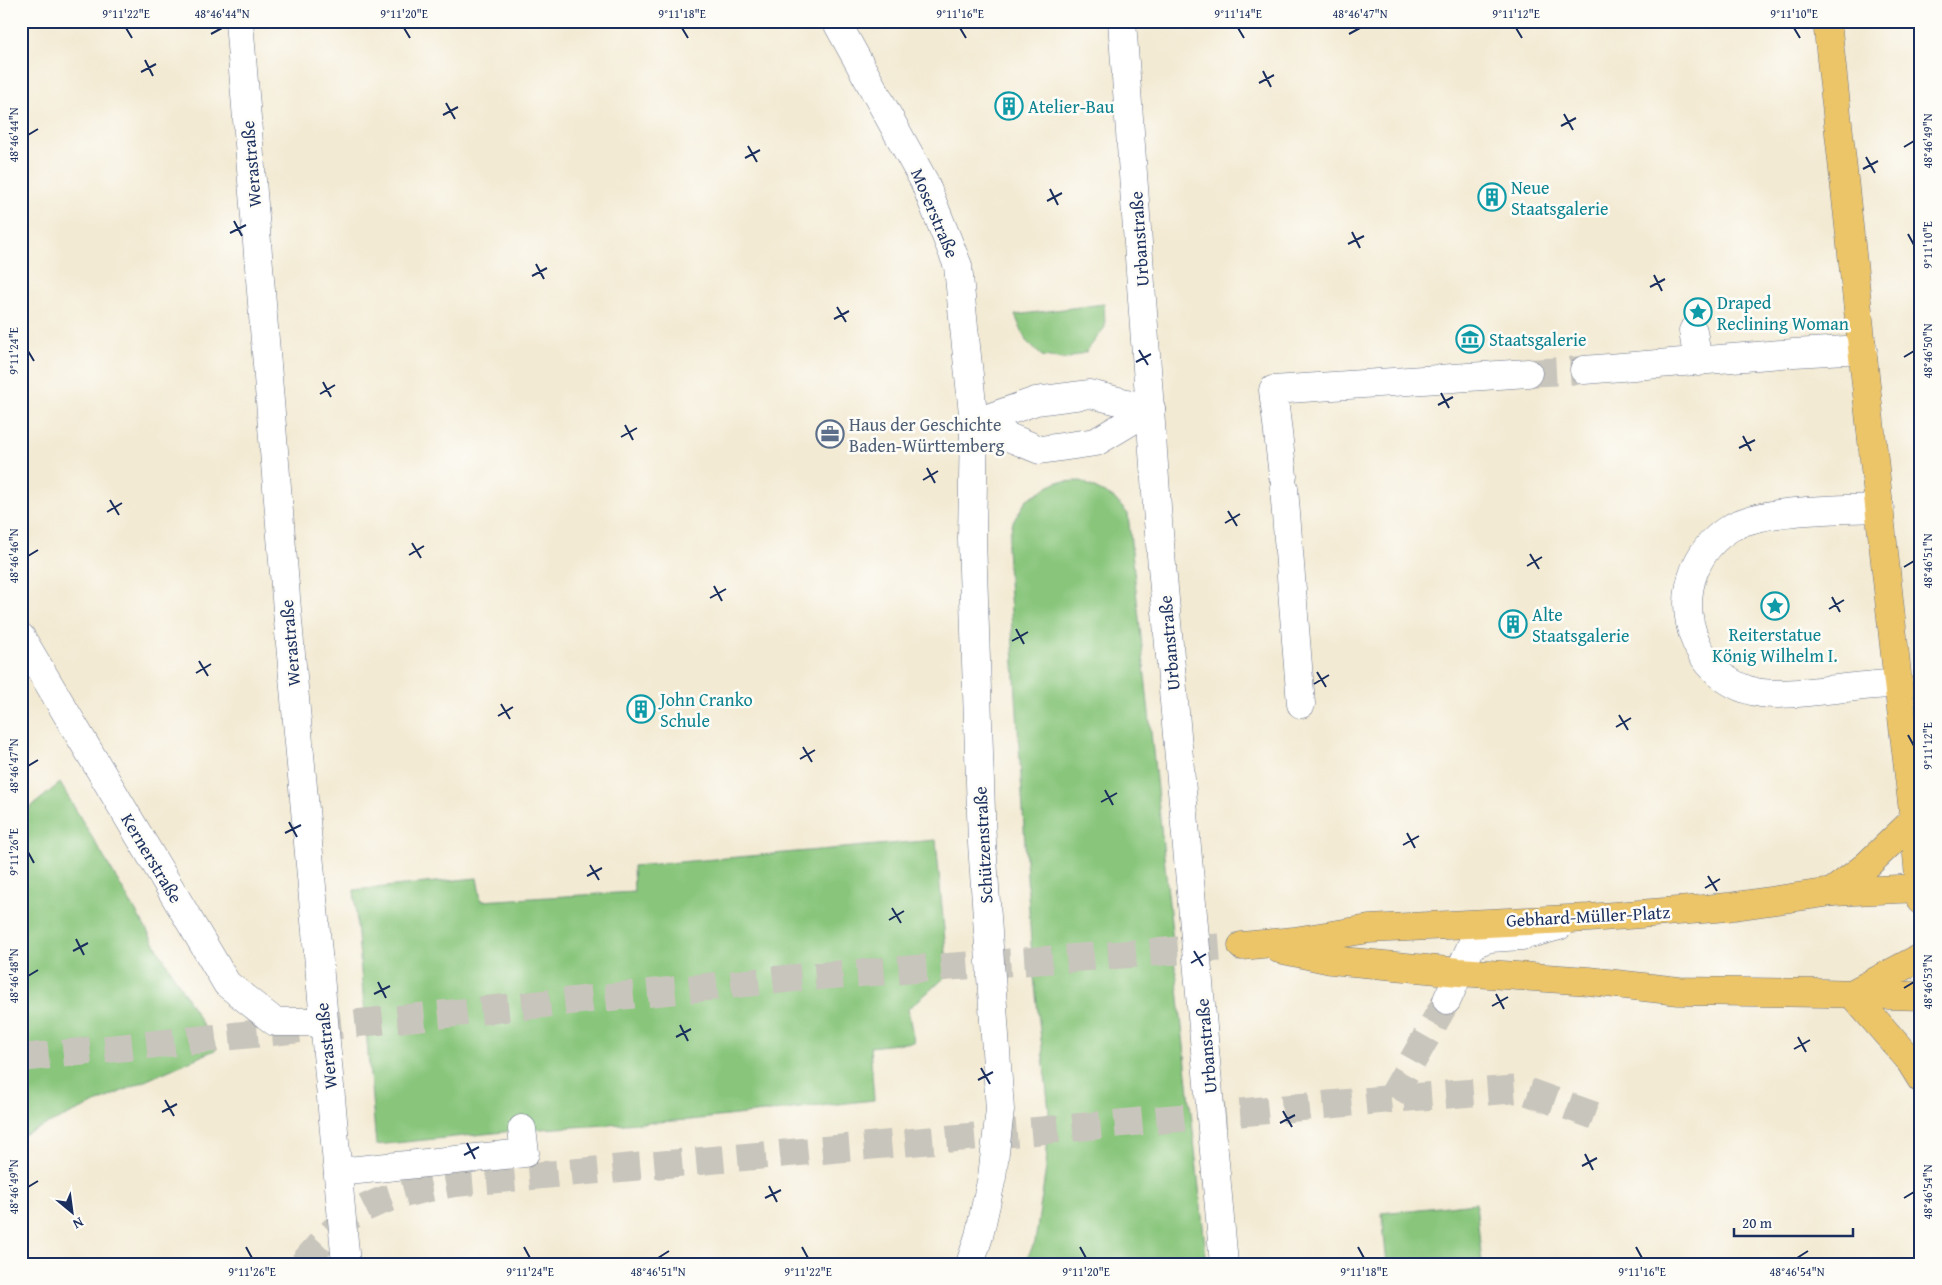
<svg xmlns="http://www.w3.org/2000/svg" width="1942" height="1285" font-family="'Gentium Book Plus',serif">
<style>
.green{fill:#89c67c;stroke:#527a6d}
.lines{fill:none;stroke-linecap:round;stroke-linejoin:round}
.minor-tunnel{stroke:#c8c5bc;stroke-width:28;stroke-dasharray:28 14;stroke-linecap:butt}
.major-tunnel{stroke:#c8c5bc;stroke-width:28;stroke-dasharray:28 14;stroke-linecap:butt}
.minor-casing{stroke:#677087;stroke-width:29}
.major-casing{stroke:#677087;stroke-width:29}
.minor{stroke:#fff;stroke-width:28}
.major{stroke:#edc569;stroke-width:28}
.ticks{fill:none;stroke:#1b2f5e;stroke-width:2}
.labels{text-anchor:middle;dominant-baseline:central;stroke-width:5;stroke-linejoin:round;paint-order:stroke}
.culture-label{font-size:18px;fill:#0d838f;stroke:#fdfcf7;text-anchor:start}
.street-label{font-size:18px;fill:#1b2f5e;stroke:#fdfcf7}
.service-label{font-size:18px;fill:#4e5e75;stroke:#fdfcf7;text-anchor:start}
.neatline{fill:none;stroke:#1b2f5e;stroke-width:2}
.ticks-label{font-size:12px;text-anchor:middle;fill:#1b2f5e}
</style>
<rect width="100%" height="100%" fill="#fdfcf7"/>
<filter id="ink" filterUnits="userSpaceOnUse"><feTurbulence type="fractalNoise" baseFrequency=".02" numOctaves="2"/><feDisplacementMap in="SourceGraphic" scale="10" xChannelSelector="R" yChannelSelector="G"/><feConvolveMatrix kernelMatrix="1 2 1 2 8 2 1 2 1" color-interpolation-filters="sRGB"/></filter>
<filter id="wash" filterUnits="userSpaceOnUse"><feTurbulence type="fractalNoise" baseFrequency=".0096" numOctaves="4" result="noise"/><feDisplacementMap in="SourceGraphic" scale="20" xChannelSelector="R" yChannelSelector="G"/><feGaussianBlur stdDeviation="1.12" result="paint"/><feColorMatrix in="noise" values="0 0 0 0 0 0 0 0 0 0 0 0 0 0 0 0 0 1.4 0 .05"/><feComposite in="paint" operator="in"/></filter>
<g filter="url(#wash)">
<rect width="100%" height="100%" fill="#f3ead3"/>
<!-- green -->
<g class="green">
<polygon points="1104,304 1105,327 1086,352 1067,359 1042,356 1026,341 1015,315"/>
<polygon points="1081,481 1114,498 1128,514 1207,1264 1024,1264 1035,1242 1046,1168 1049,1110 1032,959 1007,547 1013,522 1027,499 1057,482"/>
<polygon points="60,783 217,1049 21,1136 21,815"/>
<polygon points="936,840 948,975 908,1009 914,1042 870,1047 874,1100 690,1120 523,1130 376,1145 354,890 477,878 481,901 634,892 633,866"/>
<polygon points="1476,1203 1482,1264 1387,1264 1382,1213"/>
</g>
</g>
<g filter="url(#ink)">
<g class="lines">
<!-- minor-tunnel -->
<g class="minor-tunnel">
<polyline points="1528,373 1584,370"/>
<polyline points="1447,1000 1391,1099 1520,1089 1598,1117"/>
<path d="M303,1264C317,1247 340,1221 359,1211C389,1195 422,1189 455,1183L1391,1099"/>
</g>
<!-- major-tunnel -->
<polyline class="major-tunnel" points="21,1058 804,977 1242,946"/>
<!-- minor casing -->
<g class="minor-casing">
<g id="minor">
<polyline points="239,21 287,610 346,1264"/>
<polyline points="836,21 924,181 958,266 962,308 974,423 972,539 982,843 1000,1110 992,1177 979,1236 970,1264"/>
<polyline points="1122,21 1158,521 1224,1264"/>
<polyline points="1693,331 1698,362"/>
<polyline points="1584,370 1794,353 1863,349"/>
<polyline points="974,423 1040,450 1096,442 1151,409"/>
<polyline points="974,423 1036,401 1090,394 1151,409"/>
<polyline points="1283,476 1273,390 1528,373"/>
<polyline points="1284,488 1301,704"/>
<path d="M1880,508C1839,510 1760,508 1727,530C1662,574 1682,680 1761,693C1786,696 1812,691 1837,689C1857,686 1877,685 1898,683"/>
<polyline points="21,637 227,984 275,1022 323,1022"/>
<polyline points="1447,1000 1472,944 1490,938 1522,936 1559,926"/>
<polyline points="338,1172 525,1153 522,1129"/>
</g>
</g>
<!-- major casing -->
<g class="major-casing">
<g id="major">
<polyline points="1827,21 1898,683 1914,820 1921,901"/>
<polyline points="1832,892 1866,866 1914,820"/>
<polyline points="1242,946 1294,941 1369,929 1589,918 1728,907 1832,892 1921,888"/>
<polyline points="1279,949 1331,960 1459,972 1589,981 1679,991 1824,993 1921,996"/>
<polyline points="1853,993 1921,957"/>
<polyline points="1852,994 1908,1058 1921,1079"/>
</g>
</g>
<!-- minor -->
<use href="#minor" class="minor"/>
<!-- major -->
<use href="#major" class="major"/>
</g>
</g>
<!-- ticks -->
<path class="ticks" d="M126,28L132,38M404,28L410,38M682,28L688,38M960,28L966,38M1238,28L1244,38M1516,28L1522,38M1794,28L1800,38M211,34L222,28M1349,34L1360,28M145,60L153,76M1263,71L1271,87M141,72L156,64M1259,83L1274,75M446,103L455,119M1564,114L1573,130M443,115L458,107M1561,126L1576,118M28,135L38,129M748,146L757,162M1904,147L1914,141M1866,157L1875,173M745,158L760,150M1863,169L1878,161M1050,189L1058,205M1047,201L1062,193M234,221L242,236M1352,232L1360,248M230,233L246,225M1908,234L1914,245M1348,244L1364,236M536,264L544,279M1654,275L1662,291M532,276L547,268M1650,287L1665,279M837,307L846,322M834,319L849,311M1139,350L1148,365M28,351L34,361M1904,357L1914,351M1136,362L1151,354M323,382L331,397M1441,393L1449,408M320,394L335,385M1438,405L1453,397M625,425L633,440M1743,436L1751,451M621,437L637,428M1739,448L1755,440M927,468L935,483M923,480L938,471M110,500L119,515M1228,511L1237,526M107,512L122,503M1225,523L1240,514M412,543L421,558M1530,554L1539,569M409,555L424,546M28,556L38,550M1527,566L1542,557M1904,567L1914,561M714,586L722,601M1832,597L1840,612M710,598L726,589M1829,609L1844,600M1016,629L1024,644M1012,641L1028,632M199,661L208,676M1317,672L1326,687M196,673L211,664M1314,684L1329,675M501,704L510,719M1619,715L1628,730M498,716L513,707M1616,727L1631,718M1908,735L1914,746M803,747L812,762M800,759L815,750M28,766L38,760M1105,790L1113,805M1101,802L1117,793M289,822L297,837M285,833L301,825M1407,833L1415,848M1403,845L1419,836M28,852L34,863M590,865L599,880M587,876L602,868M1708,876L1717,891M1705,888L1720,879M892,908L901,923M889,920L904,911M76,939L84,955M73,951L88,943M1194,951L1203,966M1191,963L1206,954M28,976L38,970M378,982L386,998M1904,988L1914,982M374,994L390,986M1496,994L1504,1009M1492,1006L1508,997M680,1025L688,1041M676,1037L691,1029M1798,1037L1806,1052M1794,1049L1810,1040M981,1068L990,1084M978,1080L993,1072M165,1100L174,1116M1283,1111L1292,1127M162,1112L177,1104M1280,1123L1295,1115M467,1143L475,1159M1585,1154L1593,1170M464,1155L479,1147M1582,1166L1597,1158M769,1186L777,1202M28,1187L38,1181M765,1198L781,1190M1904,1198L1914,1192M246,1247L252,1258M524,1247L530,1258M802,1247L808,1258M1080,1247L1086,1258M1358,1247L1364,1258M1636,1247L1642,1258M658,1258L669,1251M1797,1258L1808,1251"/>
<!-- icons -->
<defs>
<g id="building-ring" transform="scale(1.4375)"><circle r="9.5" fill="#fdfcf7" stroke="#0f9aa8" stroke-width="1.5"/><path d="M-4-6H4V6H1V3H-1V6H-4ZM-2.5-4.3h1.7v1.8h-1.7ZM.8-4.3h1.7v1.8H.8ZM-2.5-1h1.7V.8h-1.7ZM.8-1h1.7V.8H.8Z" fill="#0f9aa8"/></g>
<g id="sight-ring" transform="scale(1.4375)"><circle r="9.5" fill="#fdfcf7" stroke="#0f9aa8" stroke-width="1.5"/><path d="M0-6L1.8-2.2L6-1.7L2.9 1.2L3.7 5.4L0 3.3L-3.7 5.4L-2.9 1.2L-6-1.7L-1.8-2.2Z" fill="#0f9aa8"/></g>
<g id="museum-ring" transform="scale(1.4375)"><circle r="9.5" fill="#fdfcf7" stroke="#0f9aa8" stroke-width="1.5"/><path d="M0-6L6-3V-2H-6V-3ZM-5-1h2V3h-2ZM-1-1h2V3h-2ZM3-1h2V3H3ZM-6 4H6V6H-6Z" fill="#0f9aa8"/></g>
<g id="office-ring" transform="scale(1.4375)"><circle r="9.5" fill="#fdfcf7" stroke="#5c6f8a" stroke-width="1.5"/><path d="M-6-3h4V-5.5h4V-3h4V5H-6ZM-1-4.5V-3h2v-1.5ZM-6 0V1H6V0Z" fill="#5c6f8a"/></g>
</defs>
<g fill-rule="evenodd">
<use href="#building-ring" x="1009" y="106"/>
<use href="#building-ring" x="1492" y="197"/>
<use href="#sight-ring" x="1698" y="312"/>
<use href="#museum-ring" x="1470" y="339"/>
<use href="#office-ring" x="830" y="434"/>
<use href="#sight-ring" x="1775" y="606"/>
<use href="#building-ring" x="1513" y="624"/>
<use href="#building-ring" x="641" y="709"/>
</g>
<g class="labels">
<!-- culture labels -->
<g class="culture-label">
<text x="1028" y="106">Atelier-Bau</text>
<text x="1511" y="187">Neue<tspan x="1511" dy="21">Staatsgalerie</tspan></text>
<text x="1717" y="302">Draped<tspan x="1717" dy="21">Reclining Woman</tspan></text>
<text x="1489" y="339">Staatsgalerie</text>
<text x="1532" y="614">Alte<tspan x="1532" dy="21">Staatsgalerie</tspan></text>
<text x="1775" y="634" text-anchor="middle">Reiterstatue<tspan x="1775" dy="21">König Wilhelm I.</tspan></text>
<text x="660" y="699">John Cranko<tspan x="660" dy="21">Schule</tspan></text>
</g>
<!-- street labels -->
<g class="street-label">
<text transform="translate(251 164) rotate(-95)">Werastraße</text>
<text transform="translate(935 213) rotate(67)">Moserstraße</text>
<text transform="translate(1139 239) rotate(-94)">Urbanstraße</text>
<text transform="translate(290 643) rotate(-95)">Werastraße</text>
<text transform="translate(1169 643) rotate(-95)">Urbanstraße</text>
<text transform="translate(983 845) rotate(-93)">Schützenstraße</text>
<text transform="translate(152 858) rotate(59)">Kernerstraße</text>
<text transform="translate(1588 916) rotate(-3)">Gebhard-Müller-Platz</text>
<text transform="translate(326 1046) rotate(-96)">Werastraße</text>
<text transform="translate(1206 1046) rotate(-95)">Urbanstraße</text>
</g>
<!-- service labels -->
<g class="service-label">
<text x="849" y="424">Haus der Geschichte<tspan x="849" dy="21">Baden-Württemberg</tspan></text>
</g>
</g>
<!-- margin -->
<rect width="1942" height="1285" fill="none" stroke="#fdfcf7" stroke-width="55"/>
<!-- north arrow -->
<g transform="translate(72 1212) rotate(151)" stroke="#fdfcf7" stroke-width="4" paint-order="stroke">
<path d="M0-4L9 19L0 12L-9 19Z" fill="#1b2f5e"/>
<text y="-8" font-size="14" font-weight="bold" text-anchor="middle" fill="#1b2f5e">N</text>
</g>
<!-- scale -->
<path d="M1734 1228v8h119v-8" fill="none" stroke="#1b2f5e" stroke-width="2.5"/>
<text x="1742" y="1228" font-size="15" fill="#1b2f5e" stroke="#fdfcf7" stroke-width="4" paint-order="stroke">20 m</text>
<rect x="28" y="28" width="1886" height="1230" class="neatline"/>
<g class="ticks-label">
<text x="126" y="18">9°11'22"E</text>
<text x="222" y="18">48°46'44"N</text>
<text x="404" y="18">9°11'20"E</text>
<text x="682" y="18">9°11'18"E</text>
<text x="960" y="18">9°11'16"E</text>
<text x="1238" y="18">9°11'14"E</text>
<text x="1360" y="18">48°46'47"N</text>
<text x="1516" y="18">9°11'12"E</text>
<text x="1794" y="18">9°11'10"E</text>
<text transform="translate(14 135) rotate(-90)" y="4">48°46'44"N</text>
<text transform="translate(1928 141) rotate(-90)" y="4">48°46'49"N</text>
<text transform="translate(1928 245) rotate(-90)" y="4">9°11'10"E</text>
<text transform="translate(14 351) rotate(-90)" y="4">9°11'24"E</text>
<text transform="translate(1928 351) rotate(-90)" y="4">48°46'50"N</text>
<text transform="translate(14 556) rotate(-90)" y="4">48°46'46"N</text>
<text transform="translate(1928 561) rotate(-90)" y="4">48°46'51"N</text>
<text transform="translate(1928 746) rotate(-90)" y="4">9°11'12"E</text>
<text transform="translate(14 766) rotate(-90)" y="4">48°46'47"N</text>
<text transform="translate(14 852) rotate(-90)" y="4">9°11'26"E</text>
<text transform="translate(14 976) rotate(-90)" y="4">48°46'48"N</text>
<text transform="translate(1928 982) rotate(-90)" y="4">48°46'53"N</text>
<text transform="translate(14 1187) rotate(-90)" y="4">48°46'49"N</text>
<text transform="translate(1928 1192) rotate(-90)" y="4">48°46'54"N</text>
<text x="252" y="1276">9°11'26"E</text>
<text x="530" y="1276">9°11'24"E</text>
<text x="658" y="1276">48°46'51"N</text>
<text x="808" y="1276">9°11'22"E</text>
<text x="1086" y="1276">9°11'20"E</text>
<text x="1364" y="1276">9°11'18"E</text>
<text x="1642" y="1276">9°11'16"E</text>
<text x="1797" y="1276">48°46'54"N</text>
</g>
</svg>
